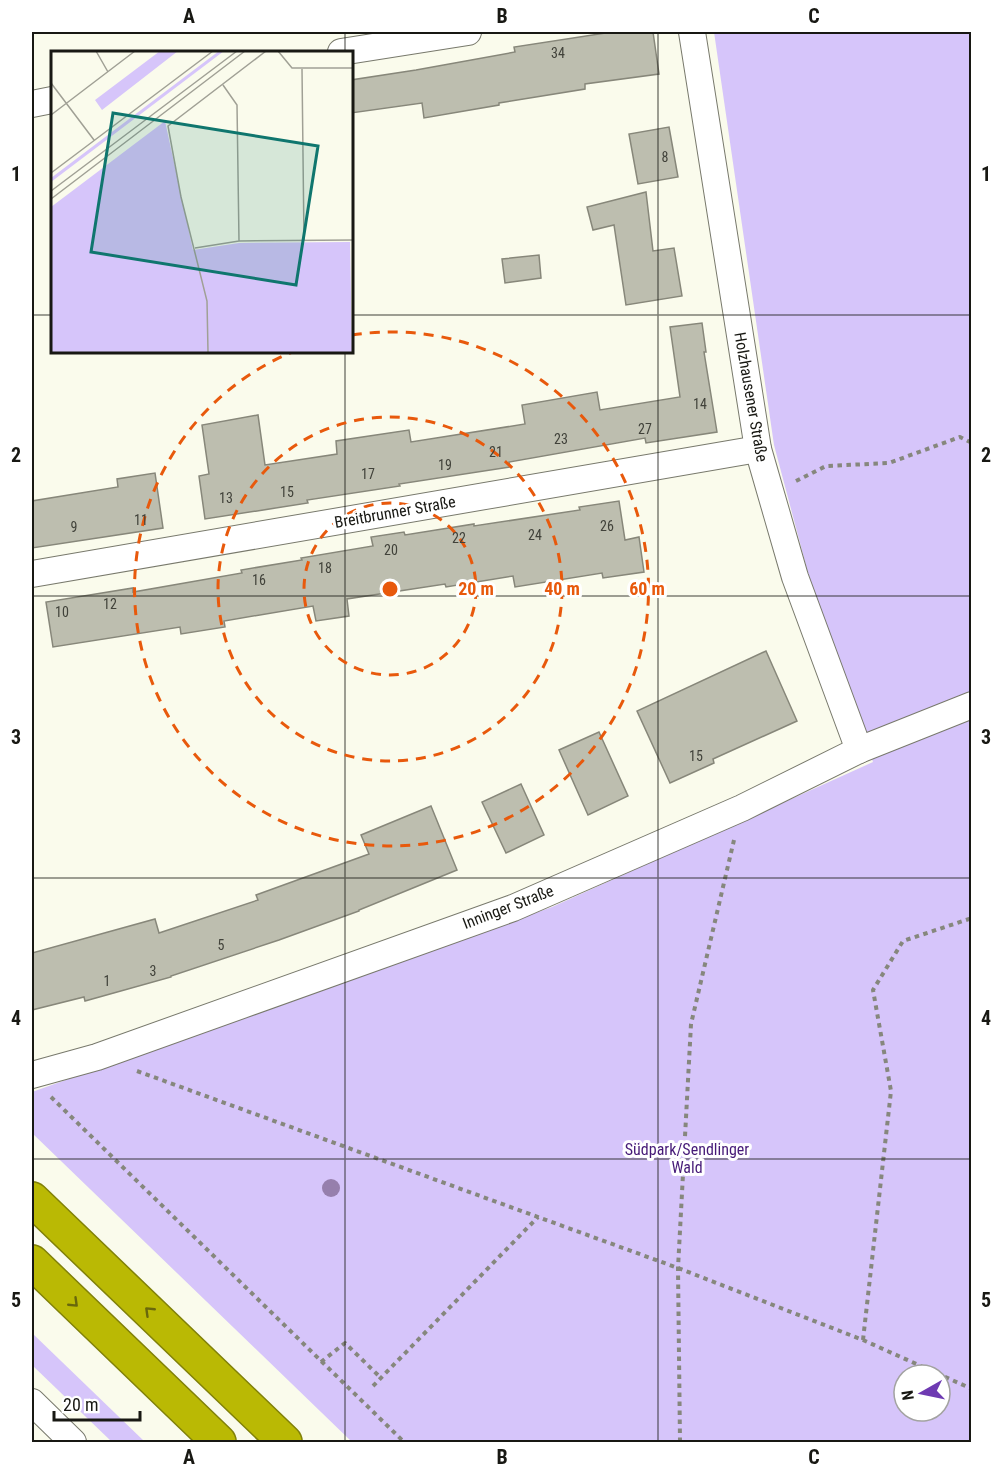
<svg xmlns="http://www.w3.org/2000/svg" width="1003" height="1474" font-family="'Roboto Condensed',sans-serif">
<style>
.green{fill:#d6c5fa;fill-rule:evenodd}
.building{fill:#bdbeaf;stroke:#87877a;stroke-width:1.5}
.lines{fill:none;stroke-linecap:round;stroke-linejoin:round}
.minor-casing{stroke:#78796c;stroke-width:28}
.motorway-casing{stroke:#818109;stroke-width:36}
.path{stroke:#86877d;stroke-width:4;stroke-dasharray:4.5 4.5;stroke-linecap:butt}
.minor{stroke:#fff;stroke-width:26}
.motorway{stroke:#bab904;stroke-width:33}
.tree{fill:#967fac}
.oneway{stroke:#69680c}
.grid{fill:none;stroke:#181813;stroke-width:1.5;stroke-opacity:0.55}
.ring{fill:none;stroke:#e8590c;stroke-width:3;stroke-dasharray:10 8}
.labels{text-anchor:middle;dominant-baseline:central;stroke-width:6;stroke-linejoin:round;paint-order:stroke}
.number-label{font-size:14px;fill:#41423a}
.street-label{font-size:16px;fill:#181813;stroke:#fff}
.park-label{font-size:16px;fill:#451977;stroke:#fff}
.inset-road{fill:none;stroke:#a0a095;stroke-width:1.5}
.view{fill:#0f766e;fill-opacity:0.15;stroke:#0f766e;stroke-width:3}
.inset-edge{fill:none;stroke:#181813;stroke-width:3}
.centre{fill:#e8590c;stroke:#fff;stroke-width:3}
.ring-label{font-size:18px;text-anchor:middle;font-weight:bold;fill:#e8590c;stroke:#fff;stroke-width:6;stroke-linejoin:round;paint-order:stroke}
.neatline{fill:none;stroke:#181813;stroke-width:2}
.grid-label{font-size:20px;text-anchor:middle;font-weight:bold;fill:#181813}
</style>
<rect width="100%" height="100%" fill="#fafbec"/>
<!-- green -->
<g class="green">
<path d="M714,32H971V1442H352L32,1133V1092L552,907L873,762L808,573L774,445ZM904,1375H940V1411H904Z"/>
<polygon points="32,1333 145,1442 112,1442 32,1365"/>
</g>
<!-- building -->
<g class="building">
<polygon points="612,32 653,32 659,74 585,84 585,89 499,103 499,105 424,118 422,103 351,113 351,80 416,70 515,52 514,47"/>
<polygon points="669,127 678,177 638,184 629,134"/>
<polygon points="646,192 653,251 674,248 682,296 626,305 614,225 593,230 587,207"/>
<polygon points="539,255 541,278 505,283 502,259"/>
<polygon points="702,323 706,352 704,352 717,432 646,443 645,438 509,462 510,467 399,484 400,486 307,500 308,503 205,519 199,476 209,474 202,425 258,415 265,465 337,454 336,441 409,430 411,442 525,424 522,405 597,392 600,410 680,397 670,327"/>
<polygon points="155,473 163,528 32,548 32,501 118,487 117,479"/>
<polygon points="619,501 625,540 639,537 644,572 603,578 602,573 515,587 513,576 446,587 445,584 347,599 349,616 316,621 313,606 224,621 225,627 181,634 180,627 53,647 46,602 133,588 133,592 242,573 241,570 302,560 301,558 373,546 371,537 404,532 405,535 474,524 474,526 580,510 579,507"/>
<polygon points="766,651 797,721 713,759 714,763 670,783 637,711"/>
<polygon points="599,732 628,796 588,815 559,750"/>
<polygon points="521,784 544,835 506,853 482,802"/>
<polygon points="431,806 457,870 359,910 359,911 279,940 171,976 171,977 85,1001 84,997 32,1010 32,953 155,919 159,933 258,900 256,895 369,854 361,835"/>
</g>
<g class="lines">
<!-- minor casing -->
<g class="minor-casing">
<g id="minor">
<polyline points="692,32 758,449 795,577 859,750"/>
<polyline points="341,52 468,32"/>
<polyline points="32,104 52,100"/>
<polyline points="32,574 758,449"/>
<polyline points="32,1075 97,1057 513,908 742,808 859,750 972,705"/>
<polyline points="32,1402 73,1442"/>
</g>
</g>
<!-- motorway casing -->
<g class="motorway-casing">
<g id="motorway">
<polyline points="32,1199 285,1442"/>
<polyline points="32,1262 219,1442"/>
</g>
</g>
<!-- path -->
<g class="path">
<polyline points="796,481 826,466 889,463 960,437 972,443"/>
<polyline points="137,1071 678,1268 863,1340 972,1389"/>
<polyline points="51,1097 404,1442"/>
<polyline points="863,1340 891,1091 873,990 903,941 972,918"/>
<polyline points="321,1362 345,1343 380,1377"/>
<polyline points="373,1386 538,1217"/>
<polyline points="680,1442 678,1268 691,1024 734,840"/>
</g>
<!-- minor -->
<use href="#minor" class="minor"/>
<!-- motorway -->
<use href="#motorway" class="motorway"/>
</g>
<!-- trees -->
<circle class="tree" cx="331" cy="1188" r="9"/>
<!-- one-way arrows -->
<defs><path id="oneway-chevron" d="M-2-3.5L2.5 0L-2 3.5" fill="none" stroke-width="1.6" stroke-linecap="round" stroke-linejoin="round" transform="scale(1.5)"/></defs>
<g class="oneway">
<use href="#oneway-chevron" transform="translate(74 1303) rotate(44)"/>
<use href="#oneway-chevron" transform="translate(149 1311) rotate(-136)"/>
</g>
<!-- grid -->
<path class="grid" d="M345,32V52M658,32V1442M32,315H52M351,315H972M345,351V1442M32,596H972M32,878H972M32,1159H972"/>
<!-- distance rings -->
<g class="ring">
<circle cx="390" cy="589" r="86"/>
<circle cx="390" cy="589" r="172"/>
<path d="M352 335A257 257 0 1 1 292 352"/>
</g>
<g class="labels">
<!-- number labels -->
<g class="number-label">
<text x="558" y="53">34</text>
<text x="665" y="157">8</text>
<text x="700" y="404">14</text>
<text x="645" y="429">27</text>
<text x="561" y="439">23</text>
<text x="496" y="452">21</text>
<text x="445" y="465">19</text>
<text x="368" y="474">17</text>
<text x="287" y="492">15</text>
<text x="226" y="498">13</text>
<text x="141" y="520">11</text>
<text x="607" y="526">26</text>
<text x="74" y="527">9</text>
<text x="535" y="535">24</text>
<text x="459" y="538">22</text>
<text x="391" y="550">20</text>
<text x="325" y="568">18</text>
<text x="259" y="580">16</text>
<text x="110" y="604">12</text>
<text x="62" y="612">10</text>
<text x="696" y="756">15</text>
<text x="221" y="945">5</text>
<text x="153" y="971">3</text>
<text x="107" y="981">1</text>
</g>
<!-- street labels -->
<g class="street-label">
<text transform="translate(751 397) rotate(80)">Holzhausener Straße</text>
<text transform="translate(395 512) rotate(-10)">Breitbrunner Straße</text>
<text transform="translate(508 907) rotate(-21)">Inninger Straße</text>
</g>
<!-- park labels -->
<g class="park-label">
<text x="687" y="1149">Südpark/Sendlinger<tspan x="687" dy="18">Wald</tspan></text>
</g>
</g>
<!-- overview -->
<g transform="translate(51 51)">
<rect width="302" height="302" fill="#fafbec"/>
<path d="M109,0H127L51,59L44,49ZM168,0H173L0,131V127ZM114,70L142,199L188,192L299,191L301,301H0V156Z" fill="#d6c5fa"/>
<path class="inset-road" d="M45,0L57,21M227,0L241,17H302M251,18L253,190M0,32L43,89M172,34L186,54L188,190M0,64L84,0M0,122L162,0M0,140L186,0M0,148L194,0M144,197L188,190L302,189M157,301L156,250L130,146L117,75L215,0"/>
<path class="view" d="M62,62L267,95L245,234L40,201Z"/>
<rect width="302" height="302" class="inset-edge"/>
</g>
<circle cx="390" cy="589" r="9" class="centre"/>
<g class="ring-label">
<text x="476" y="595">20 m</text>
<text x="562" y="595">40 m</text>
<text x="647" y="595">60 m</text>
</g>
<!-- border -->
<rect width="1003" height="1474" fill="none" stroke="#ffffff" stroke-width="66"/>
<!-- north arrow -->
<g transform="translate(922 1393) rotate(261)"><circle r="28" fill="#ffffff" stroke="#a3a3a1" stroke-width="1.5"/>
<path d="M0-4.5L10 22L0 15L-10 22Z" fill="#6e3ab2"/>
<text y="-9" font-size="16" font-weight="bold" text-anchor="middle" fill="#181813">N</text>
</g>
<!-- scale -->
<path d="M54 1411v9h86v-9" fill="none" stroke="#181813" stroke-width="3"/>
<text x="63" y="1411" font-size="18" fill="#181813" stroke="#ffffff" stroke-width="4.5" paint-order="stroke">20 m</text>
<rect x="33" y="33" width="937" height="1408" class="neatline"/>
<g class="grid-label">
<text x="189" y="23">A</text>
<text x="502" y="23">B</text>
<text x="814" y="23">C</text>
<text x="16" y="181">1</text>
<text x="986" y="181">1</text>
<text x="16" y="462">2</text>
<text x="986" y="462">2</text>
<text x="16" y="744">3</text>
<text x="986" y="744">3</text>
<text x="16" y="1025">4</text>
<text x="986" y="1025">4</text>
<text x="16" y="1307">5</text>
<text x="986" y="1307">5</text>
<text x="189" y="1464">A</text>
<text x="502" y="1464">B</text>
<text x="814" y="1464">C</text>
</g>
</svg>
